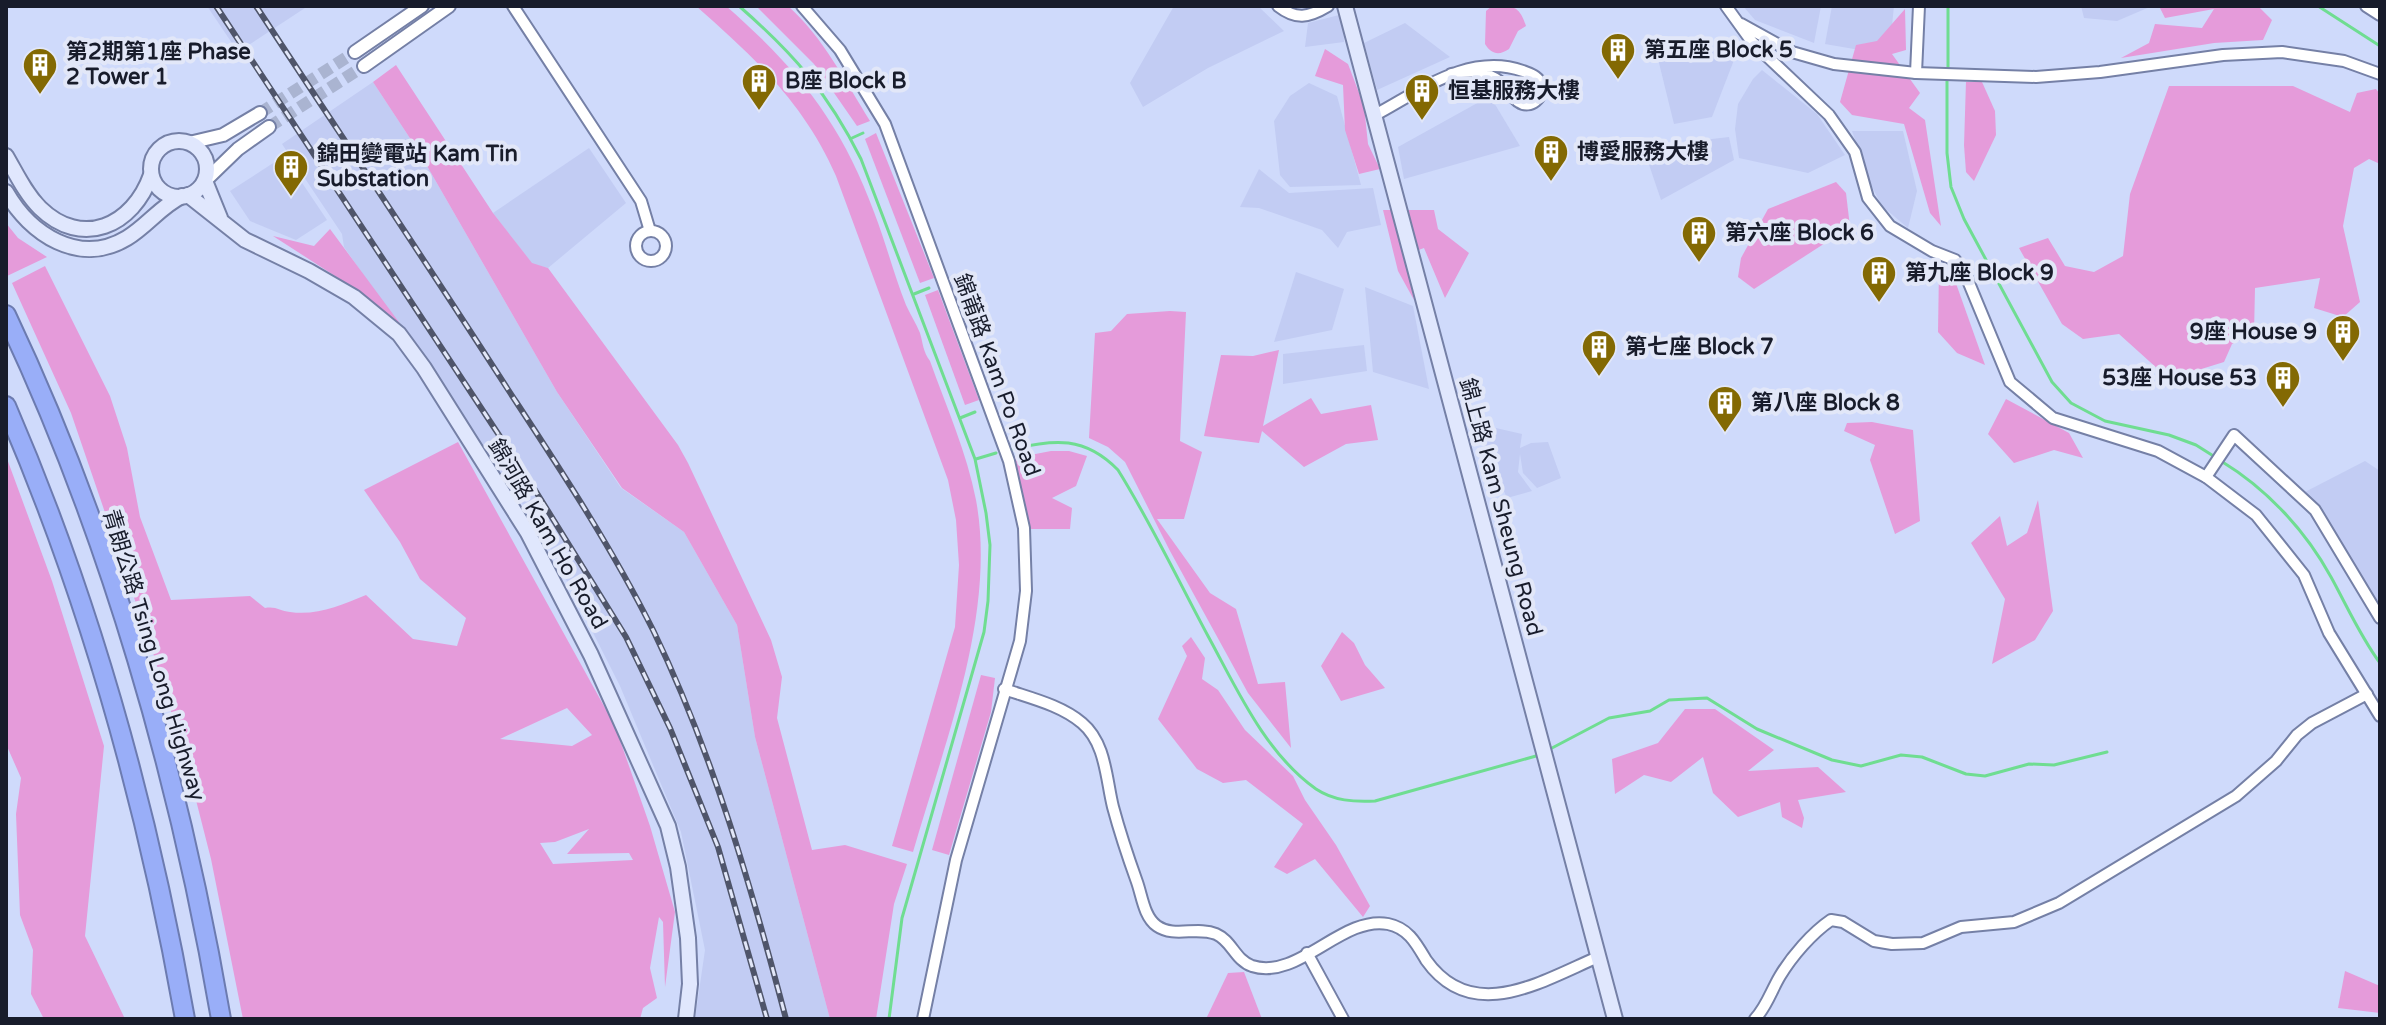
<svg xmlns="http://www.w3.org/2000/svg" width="2386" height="1025" font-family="'Varela Round','Noto Sans TC',sans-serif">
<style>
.built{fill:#c2ccf3}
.green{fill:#e59bda;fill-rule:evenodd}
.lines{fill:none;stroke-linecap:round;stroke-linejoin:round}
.stream{stroke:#6fdd91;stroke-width:3}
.tertiary-tunnel{stroke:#aab4d1;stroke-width:12;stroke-dasharray:12 6;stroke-linecap:butt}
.minor-casing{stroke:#7580a6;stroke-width:14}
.tertiary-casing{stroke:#7580a6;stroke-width:16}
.secondary-casing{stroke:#7580a6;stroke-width:18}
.motorway-casing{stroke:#6c7bb0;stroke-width:22}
.minor{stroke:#fff;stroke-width:10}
.tertiary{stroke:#fff;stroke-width:12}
.secondary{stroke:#e0e7fd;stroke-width:14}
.motorway{stroke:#99aef8;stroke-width:18}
.rail-casing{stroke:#4f556a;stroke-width:6}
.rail{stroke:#e2e7f8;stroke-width:3;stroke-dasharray:9;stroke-linecap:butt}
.labels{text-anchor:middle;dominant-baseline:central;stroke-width:8;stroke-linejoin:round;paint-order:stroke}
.poi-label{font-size:22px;font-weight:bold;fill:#181c2b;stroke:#e2e7f8;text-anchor:start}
.street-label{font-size:22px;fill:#181c2b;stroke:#e2e7f8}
</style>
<rect width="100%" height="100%" fill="#cfdafb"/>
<!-- built -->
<g class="built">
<polygon points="207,6 308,6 238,52"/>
<polygon points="1174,6 1258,6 1284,31 1208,68 1143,107 1130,83"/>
<polygon points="1743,6 1821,6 1814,43 1755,20"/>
<polygon points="1832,6 1894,6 1889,55 1825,44"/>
<polygon points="2081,6 2152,6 2117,21 2084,18"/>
<polygon points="1343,14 1344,42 1305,47 1308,23"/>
<polygon points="1405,23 1450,57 1377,90 1364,43"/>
<polygon points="1739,47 1712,117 1674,124 1658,59"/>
<polygon points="1762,70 1817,114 1845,155 1808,173 1739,158 1735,129 1738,104 1753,79"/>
<polygon points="373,82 419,152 557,392 621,488 684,532 737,625 755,737 830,1019 695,1019 705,950 681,832 620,686 542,532 344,247 342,234 282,144"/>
<polygon points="1309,83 1337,96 1361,185 1290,187 1280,175 1274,121 1290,96"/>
<polygon points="1490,96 1520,146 1404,179 1398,147"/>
<polygon points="1852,131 1903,131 1917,191 1908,228 1882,206 1871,185"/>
<polygon points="1729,137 1734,160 1661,200 1643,147"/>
<polygon points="589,148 626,203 548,268 532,264 493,213"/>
<polygon points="284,156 327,220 296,240 250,221 230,191"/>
<polygon points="1259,169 1289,193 1373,188 1381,225 1347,232 1338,248 1322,230 1259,208 1240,207"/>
<polygon points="1296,272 1344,289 1332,330 1274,342"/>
<polygon points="1365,287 1413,306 1429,389 1373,372"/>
<polygon points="1364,345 1367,371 1283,384 1283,354"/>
<polygon points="1474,423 1522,434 1520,448 1531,443 1548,442 1561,478 1537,488 1523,473 1520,454 1518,472 1532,491 1507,498"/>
<polygon points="2365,461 2380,471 2380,610 2303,493"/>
</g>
<!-- green -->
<g class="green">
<path d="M696,6H726C797,68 841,122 874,212C886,243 894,275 906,305C910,314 916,323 920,333C923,343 923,352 930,361C946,406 967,453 976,500C997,613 944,744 913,852L892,846L955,627L959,565L956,520L948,480L836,176C804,103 755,58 696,6Z"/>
<path d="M756,6H788C823,37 845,81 870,121L857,126L814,64Z"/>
<path d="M1492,6C1512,6 1519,4 1526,26L1518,31L1509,49C1499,56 1491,54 1485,44L1486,11Z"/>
<polygon points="2159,6 2258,6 2272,20 2263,40 2214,43 2121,58 2149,43 2155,24 2202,28 2214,9 2165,18"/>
<polygon points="1905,9 1906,50 1892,54 1920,93 1909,108 1925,120 1941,226 1930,213 1904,124 1852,115 1840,102 1856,45 1877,41"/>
<polygon points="1325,49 1348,64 1364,106 1368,144 1380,169 1359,174 1345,130 1343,85 1315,76"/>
<polygon points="396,65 493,213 532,263 548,268 678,445 688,463 771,640 782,677 777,718 812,850 845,845 907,864 894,904 876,1019 830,1019 755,737 737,625 684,532 622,488 557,392 419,152 373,82"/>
<polygon points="1966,82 1982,82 1995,111 1996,135 1974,181 1966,172 1964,145"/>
<polygon points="2169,86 2293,86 2350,112 2357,93 2376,89 2380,94 2380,164 2369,159 2354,168 2343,226 2360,302 2343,317 2314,308 2320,278 2255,288 2254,333 2232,344 2224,362 2169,379 2119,334 2083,339 2062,324 2019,248 2048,238 2065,266 2094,272 2123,256 2130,194"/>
<polygon points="876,133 934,278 920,283 865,139"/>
<polygon points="1836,182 1846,193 1850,227 1754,289 1738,277 1741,258 1768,209"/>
<polygon points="1383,210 1434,210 1438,229 1469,253 1445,298 1424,248 1405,255 1414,300 1398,271"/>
<polygon points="6,223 18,238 47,257 7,276"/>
<polygon points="330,229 407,333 363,294 273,236 314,246"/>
<path d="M45,266L110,396L127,448L140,517L171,600L250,596L265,608C276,606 280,611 290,612C317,616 341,605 366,595L413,639L457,646L466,618L420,579L400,542L364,490L458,442L615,726L650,826L675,912L665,987L663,922L659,917L650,968L657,998L643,1008L640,1019H243L211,859L185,757L154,656L71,413L12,283ZM567,708L592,735L572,746L500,739ZM589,829L567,854L629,853L633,860L553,864L540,843L555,842Z"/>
<polygon points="1939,269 1953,275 1985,365 1957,353 1938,332"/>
<polygon points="938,290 979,400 965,405 925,295"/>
<polygon points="1170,311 1186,312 1180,441 1202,452 1184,519 1157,519 1210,593 1236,609 1258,684 1285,682 1291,748 1248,693 1170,551 1125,462 1108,447 1089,438 1095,333 1111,331 1127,314"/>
<polygon points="1279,350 1263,426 1311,398 1321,414 1371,405 1378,440 1346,444 1304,467 1262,431 1259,443 1204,436 1221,355 1253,356"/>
<polygon points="2006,399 2069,433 2083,458 2054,450 2014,463 1988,434"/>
<polygon points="1872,422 1913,430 1920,521 1895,534 1870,460 1875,445 1844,431 1847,423"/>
<polygon points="1051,451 1069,451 1087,456 1076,486 1052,498 1072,508 1070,529 1029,529 1015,458"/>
<polygon points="6,456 52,581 104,746 85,936 125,1019 44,1019 31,994 33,950 20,915 16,814 21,778 6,744"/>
<polygon points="2038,500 2053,611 2035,640 1992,664 2005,599 1971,543 2000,516 2007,546 2027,533"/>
<polygon points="1342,632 1354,643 1365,665 1385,688 1341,701 1321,666"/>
<polygon points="1191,637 1205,658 1202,679 1218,690 1245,730 1293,776 1305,800 1336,845 1370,906 1363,917 1315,859 1287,874 1274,867 1303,824 1246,780 1223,783 1197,769 1158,719 1187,656 1182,646"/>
<polygon points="981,675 995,678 991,712 949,855 932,850"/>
<polygon points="1685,709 1715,709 1774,750 1748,771 1818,767 1846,792 1798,800 1804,818 1802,828 1782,817 1780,802 1738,817 1713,793 1703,757 1671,782 1644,775 1615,794 1612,759 1658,743"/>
<polygon points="2345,971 2380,986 2380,1013 2338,1008"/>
<polygon points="1244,972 1262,1019 1206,1019 1228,973"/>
</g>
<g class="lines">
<!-- stream -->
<g class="stream">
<path d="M739,6C794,54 828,93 861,159L975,459L986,513L990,545L988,601L984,632L902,918L889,1019"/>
<polyline points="2318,6 2380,46"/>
<polyline points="1948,70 1948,6"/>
<polyline points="1947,78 1947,153 1951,187 1964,219 2052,382 2071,403 2105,421 2169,435 2196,445 2215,457"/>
<polyline points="852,138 863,133"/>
<polyline points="914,294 929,288"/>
<polyline points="960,418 975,412"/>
<path d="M1012,449C1054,439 1085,436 1118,470C1151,523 1178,580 1208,636C1237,689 1265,753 1316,789C1334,801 1354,802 1375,801L1536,756"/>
<polyline points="976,459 996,453"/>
<path d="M2221,461C2267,489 2305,530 2331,577C2347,606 2360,636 2380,663"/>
<polyline points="1552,748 1609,718 1650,711 1669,700 1707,698 1757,729 1832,760 1861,766 1901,755 1922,757 1966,774 1985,776 2029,764 2054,765 2107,752"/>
</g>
<!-- tertiary-tunnel -->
<g class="tertiary-tunnel">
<polyline points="260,113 355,52"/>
<polyline points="269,127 364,66"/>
</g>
<!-- minor casing -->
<g class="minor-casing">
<g id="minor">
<polyline points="513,6 641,201 650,231"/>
<polyline points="802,6 840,50 885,124 1009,461 1024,528 1026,591 1020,641 956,860 923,1019"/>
<path d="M1278,6C1296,20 1308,18 1328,6"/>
<polyline points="1726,6 1752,42 1829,115 1855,152 1868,198 1890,226 1932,251 1955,260 1964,271 2010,382 2053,418 2158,451 2206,477 2256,515 2304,575 2329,633 2380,716"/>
<polyline points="2366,6 2380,15"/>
<polyline points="1741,24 1792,52 1834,64 1916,73 2036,77 2100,72 2223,55 2282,52 2344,61 2380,74"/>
<polyline points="1916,73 1919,6"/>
<path d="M1375,115C1420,91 1469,52 1523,71C1530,74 1539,76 1541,85C1545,97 1530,110 1519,102C1513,99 1511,92 1507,88C1491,71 1472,69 1451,74"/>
<circle cx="651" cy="246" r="15"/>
<polyline points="2206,477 2234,435 2315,510 2380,618"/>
<path d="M1004,689C1030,698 1061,705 1082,723C1106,743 1106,779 1113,807C1120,833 1128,857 1137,882C1142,896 1144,917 1157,926C1174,938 1197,926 1216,934C1232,941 1235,960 1252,966C1298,981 1342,915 1388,924C1408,928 1416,943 1426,960C1472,1025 1540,982 1598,957"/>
<polyline points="1307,953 1343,1019"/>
<path d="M1755,1019C1767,1006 1771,991 1780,976C1792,956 1812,933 1831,920L1843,922L1874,941L1892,944L1923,943L1961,927L2014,922L2059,903L2236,796L2276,761L2297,735L2312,723L2367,694"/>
</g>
</g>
<!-- tertiary casing -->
<g class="tertiary-casing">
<g id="tertiary">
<polyline points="355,52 422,6"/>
<polyline points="364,66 449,6"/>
<polyline points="189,143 223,135 260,113"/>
<polyline points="207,179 238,149 269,127"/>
</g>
</g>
<!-- secondary casing -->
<g class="secondary-casing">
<g id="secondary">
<polyline points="1345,6 1615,1019"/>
<circle cx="179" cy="169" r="28"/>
<path d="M6,156C16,173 25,193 40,208C82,249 133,226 151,175"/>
<polyline points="205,181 220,218"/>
<path d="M6,192C30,234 79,267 127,238C147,226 161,206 182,196"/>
<polyline points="188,195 245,240 309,271 354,297 399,334 424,368 528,533 591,655 668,826 678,867 688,938 690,984 686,1019"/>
</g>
</g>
<!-- motorway casing -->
<g class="motorway-casing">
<g id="motorway">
<path d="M6,315C110,534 180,780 221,1019"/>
<path d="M6,406C90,600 148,810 185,1019"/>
</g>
</g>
<!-- minor -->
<use href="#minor" class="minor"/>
<!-- tertiary -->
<use href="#tertiary" class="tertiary"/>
<!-- secondary -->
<use href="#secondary" class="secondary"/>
<!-- motorway -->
<use href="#motorway" class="motorway"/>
<!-- rail casing -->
<g class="rail-casing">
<g id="rail">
<polyline points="216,6 530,482 626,637 670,728 718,847 767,1019"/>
<path d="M256,6C340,134 426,262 509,391C560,469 611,546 653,630C713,754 751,886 786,1019"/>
</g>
</g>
<!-- rail -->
<use href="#rail" class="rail"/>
</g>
<!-- icons -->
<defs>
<g id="building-pin" transform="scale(1.8)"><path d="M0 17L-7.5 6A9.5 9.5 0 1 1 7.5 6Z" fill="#836903" stroke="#e2e7f8"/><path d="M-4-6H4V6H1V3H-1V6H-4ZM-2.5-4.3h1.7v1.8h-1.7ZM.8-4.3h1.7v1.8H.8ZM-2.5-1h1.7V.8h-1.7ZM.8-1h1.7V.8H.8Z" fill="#fff"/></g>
</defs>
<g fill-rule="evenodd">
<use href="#building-pin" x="1618" y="50"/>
<use href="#building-pin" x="40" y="65"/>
<use href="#building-pin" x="759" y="81"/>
<use href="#building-pin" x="1422" y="91"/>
<use href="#building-pin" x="1551" y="152"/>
<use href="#building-pin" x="291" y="167"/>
<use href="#building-pin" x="1699" y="233"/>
<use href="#building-pin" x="1879" y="273"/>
<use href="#building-pin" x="2343" y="332"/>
<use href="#building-pin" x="1599" y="347"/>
<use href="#building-pin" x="2283" y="378"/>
<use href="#building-pin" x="1725" y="403"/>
</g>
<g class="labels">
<!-- poi labels -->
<g class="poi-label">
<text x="1644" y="50">第五座 Block 5</text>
<text x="66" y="52">第2期第1座 Phase<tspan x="66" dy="25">2 Tower 1</tspan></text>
<text x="785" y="81">B座 Block B</text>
<text x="1448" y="91">恒基服務大樓</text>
<text x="1577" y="152">博愛服務大樓</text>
<text x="317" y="154">錦田變電站 Kam Tin<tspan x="317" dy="25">Substation</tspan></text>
<text x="1725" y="233">第六座 Block 6</text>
<text x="1905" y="273">第九座 Block 9</text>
<text x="2317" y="332" text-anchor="end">9座 House 9</text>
<text x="1625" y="347">第七座 Block 7</text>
<text x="2257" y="378" text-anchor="end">53座 House 53</text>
<text x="1751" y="403">第八座 Block 8</text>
</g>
<!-- street labels -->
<g class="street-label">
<text transform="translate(997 375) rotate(70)">錦莆路 Kam Po Road</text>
<text transform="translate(1501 507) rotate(75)">錦上路 Kam Sheung Road</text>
<text transform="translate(548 534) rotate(60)">錦河路 Kam Ho Road</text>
<text transform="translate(154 655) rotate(73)">青朗公路 Tsing Long Highway</text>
</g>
</g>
<!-- border -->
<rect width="2386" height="1025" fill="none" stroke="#181c2b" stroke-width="16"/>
</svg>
